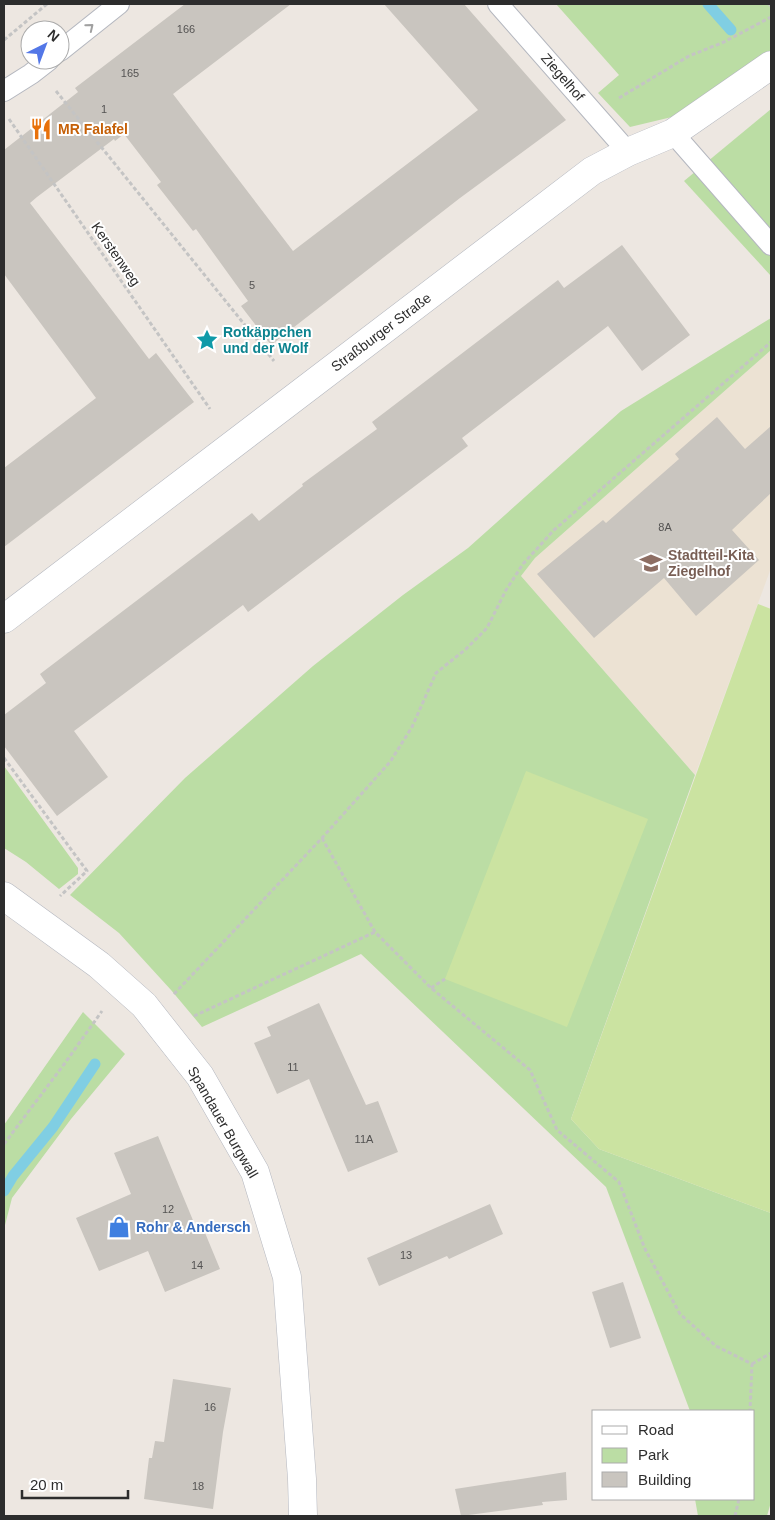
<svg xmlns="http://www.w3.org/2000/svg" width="775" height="1520" font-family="Arial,sans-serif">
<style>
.education{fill:#ece2d3}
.green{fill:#bbdda4}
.pitch{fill:#cbe3a1}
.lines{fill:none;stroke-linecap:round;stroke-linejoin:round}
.stream{stroke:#80cee3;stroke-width:11}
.building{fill:#c9c5bf}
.lane-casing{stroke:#b4b7bf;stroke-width:22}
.street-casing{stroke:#b4b7bf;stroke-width:29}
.path{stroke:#c4c4c4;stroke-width:3;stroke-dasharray:4 2.5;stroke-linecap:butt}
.lane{stroke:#fff;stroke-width:20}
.street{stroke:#fff;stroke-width:28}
.oneway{stroke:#a0a0a0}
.labels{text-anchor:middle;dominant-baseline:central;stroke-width:4;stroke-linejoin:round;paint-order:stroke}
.number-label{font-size:11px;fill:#545352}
.street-label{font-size:14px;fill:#2d2d2d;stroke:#fff}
.food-label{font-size:14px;font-weight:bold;fill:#c56008;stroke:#fff;text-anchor:start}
.culture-label{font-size:14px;font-weight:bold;fill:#0d838f;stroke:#fff;text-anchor:start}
.education-label{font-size:14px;font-weight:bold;fill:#785e54;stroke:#fff;text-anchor:start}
.shop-label{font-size:14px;font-weight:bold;fill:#366cbe;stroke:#fff;text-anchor:start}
</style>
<rect width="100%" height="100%" fill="#ede7e1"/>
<!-- education -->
<polygon class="education" points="771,350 771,568 695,775 521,576 535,558"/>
<!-- green -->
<g class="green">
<polygon points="556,4 771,4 771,50 676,116 630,127 598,93 619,75"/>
<polygon points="771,109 771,276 684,181"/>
<polygon points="771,318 771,350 535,558 521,576 695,775 571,1119 599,1149 771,1213 771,1502 767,1516 698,1516 695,1499 754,1499 754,1411 690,1411 606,1187 361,954 202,1027 171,990 119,933 70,895 185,778 313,666 403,595 468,548 621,411"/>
<polygon points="4,766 78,868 78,874 59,889 26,862 4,848"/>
<polygon points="83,1012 125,1054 71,1119 12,1198 4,1229 4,1125"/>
</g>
<!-- pitch -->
<g class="pitch">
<polygon points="758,604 771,609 771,1213 599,1149 571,1119"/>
<polygon points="526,771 648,819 567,1027 445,979"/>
</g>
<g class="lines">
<!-- stream -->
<g class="stream">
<polyline points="708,4 731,30"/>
<polyline points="4,1191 13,1176 53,1127 95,1064"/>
</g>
</g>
<!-- building -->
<g class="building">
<polygon points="185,4 291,4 173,94 293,251 478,110 384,4 464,4 566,120 460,198 271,345 241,306 248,301 196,229 193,231 157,185 161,182 124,134 115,141 114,139 37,197 30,203 121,322 149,359 156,353 194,402 4,547 4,468 96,398 4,274 4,150 78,92 75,88"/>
<polygon points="622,245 690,335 642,371 608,326 462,438 468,446 248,612 243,605 74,731 108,777 57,816 4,746 4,715 46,683 40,674 252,513 259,521 303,486 302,484 377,429 372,422 558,280 564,288"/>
<polygon points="717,417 745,449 771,426 771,493 732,530 759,560 696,616 664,578 594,638 537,574 603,520 606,523 679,459 675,454"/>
<polygon points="319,1003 366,1105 378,1101 398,1152 348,1172 309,1079 277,1094 254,1043 271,1036 267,1027"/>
<polygon points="158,1136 197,1230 203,1228 220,1269 165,1292 148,1251 99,1271 76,1218 131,1194 114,1153"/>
<polygon points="490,1204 503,1234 449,1259 447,1256 379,1286 367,1258"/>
<polygon points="623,1282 641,1338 610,1348 592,1292"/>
<polygon points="173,1379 231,1388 223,1432 213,1509 144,1499 149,1458 152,1458 155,1441 164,1442"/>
<polygon points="566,1472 567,1500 542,1502 543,1505 461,1516 455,1489"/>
</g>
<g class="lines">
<!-- lane casing -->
<g class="lane-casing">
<g id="lane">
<polyline points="498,4 628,152"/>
<polyline points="60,51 119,4"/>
<polyline points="4,91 31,74 49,60"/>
<polyline points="673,133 771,245"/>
</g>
</g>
<!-- street casing -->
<g class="street-casing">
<g id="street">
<polyline points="4,619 592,171 628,152 673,133 771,65"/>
<polyline points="4,896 99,965 144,1005 200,1076 255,1172 287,1277 302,1479 303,1516"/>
</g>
</g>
<!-- path -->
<g class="path">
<polyline points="769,4 771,6"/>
<polyline points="4,40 47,4"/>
<polyline points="56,91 274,361"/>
<polyline points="619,98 689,56 724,42 771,17"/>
<polyline points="9,119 210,409"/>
<polyline points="4,758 87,871 60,896"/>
<polyline points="322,838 375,932 431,988 530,1070 557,1130 619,1182 645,1249 680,1314 716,1346 752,1364 750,1411"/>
<polyline points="431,988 445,979"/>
<polyline points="174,994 322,838 390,762 412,727 436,673 466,649 487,628 506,590 523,564 554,530 771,342"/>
<polyline points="194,1016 375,932"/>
<polyline points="4,1144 65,1063 102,1011"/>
<polyline points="752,1364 771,1353"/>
<polyline points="735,1516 739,1499"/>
</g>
<!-- lane -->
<use href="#lane" class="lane"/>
<!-- street -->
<use href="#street" class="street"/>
</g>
<!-- one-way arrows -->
<defs><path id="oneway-chevron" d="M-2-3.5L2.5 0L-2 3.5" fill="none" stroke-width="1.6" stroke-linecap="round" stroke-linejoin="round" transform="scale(1.25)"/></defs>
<use class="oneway" href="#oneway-chevron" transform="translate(90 27) rotate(-39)"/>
<!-- icons -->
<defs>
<g id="restaurant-bare" transform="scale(1.725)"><path d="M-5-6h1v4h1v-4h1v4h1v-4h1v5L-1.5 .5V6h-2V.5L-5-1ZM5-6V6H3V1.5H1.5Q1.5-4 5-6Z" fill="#e8710a" stroke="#fff" stroke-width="2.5" paint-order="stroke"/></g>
<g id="sight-bare" transform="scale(1.725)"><path d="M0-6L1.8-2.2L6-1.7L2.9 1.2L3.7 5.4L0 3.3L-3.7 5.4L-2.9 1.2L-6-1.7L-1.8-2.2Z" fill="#0f9aa8" stroke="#fff" stroke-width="2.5" paint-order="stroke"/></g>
<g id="school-bare" transform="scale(1.725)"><path d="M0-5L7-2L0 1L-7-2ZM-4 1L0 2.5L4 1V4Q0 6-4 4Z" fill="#8d6e63" stroke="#fff" stroke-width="2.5" paint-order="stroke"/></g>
<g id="shop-bare" transform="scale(1.725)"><path d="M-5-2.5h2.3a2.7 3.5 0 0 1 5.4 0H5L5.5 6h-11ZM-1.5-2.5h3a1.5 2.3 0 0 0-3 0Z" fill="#3f7fe0" stroke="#fff" stroke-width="2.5" paint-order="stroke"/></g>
</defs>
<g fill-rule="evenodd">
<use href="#restaurant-bare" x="41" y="129"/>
<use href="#sight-bare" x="207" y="340"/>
<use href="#school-bare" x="651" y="563"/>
<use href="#shop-bare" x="119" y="1227"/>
</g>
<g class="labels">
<!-- number labels -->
<g class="number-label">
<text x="186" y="29">166</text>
<text x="130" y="73">165</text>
<text x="104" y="109">1</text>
<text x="252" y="285">5</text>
<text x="665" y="527">8A</text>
<text x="293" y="1067">11</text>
<text x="364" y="1139">11A</text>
<text x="168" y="1209">12</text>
<text x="406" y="1255">13</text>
<text x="197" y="1265">14</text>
<text x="210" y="1407">16</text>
<text x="198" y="1486">18</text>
</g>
<!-- street labels -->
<g class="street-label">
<text transform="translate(563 77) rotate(49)">Ziegelhof</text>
<text transform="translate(116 254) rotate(55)">Kerstenweg</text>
<text transform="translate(381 332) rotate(-37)">Straßburger Straße</text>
<text transform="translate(223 1122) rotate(60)">Spandauer Burgwall</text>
</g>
<!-- food labels -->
<g class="food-label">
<text x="58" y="129">MR Falafel</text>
</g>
<!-- culture labels -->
<g class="culture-label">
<text x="223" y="332">Rotkäppchen<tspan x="223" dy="16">und der Wolf</tspan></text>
</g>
<!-- education labels -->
<g class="education-label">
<text x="668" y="555">Stadtteil-Kita<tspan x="668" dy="16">Ziegelhof</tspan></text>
</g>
<!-- shop labels -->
<g class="shop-label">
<text x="136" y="1227">Rohr &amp; Andersch</text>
</g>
</g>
<!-- border -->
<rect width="775" height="1520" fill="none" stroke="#2d2d2d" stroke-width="10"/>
<!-- legend -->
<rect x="592" y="1410" width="162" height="90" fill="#ffffff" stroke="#ababab"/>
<rect x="602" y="1426" width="25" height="8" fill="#ffffff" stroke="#ababab"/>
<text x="638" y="1435" font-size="15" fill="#2d2d2d">Road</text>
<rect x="602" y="1448" width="25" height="15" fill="#bbdda4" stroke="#ababab"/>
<text x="638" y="1460" font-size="15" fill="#2d2d2d">Park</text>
<rect x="602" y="1472" width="25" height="15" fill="#c9c5bf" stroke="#ababab"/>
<text x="638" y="1485" font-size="15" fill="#2d2d2d">Building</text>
<!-- north arrow -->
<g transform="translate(45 45) rotate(42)"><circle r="24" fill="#ffffff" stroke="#ababab"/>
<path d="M0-4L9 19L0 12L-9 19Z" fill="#5377e7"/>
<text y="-8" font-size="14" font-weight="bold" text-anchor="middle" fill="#2d2d2d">N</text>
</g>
<!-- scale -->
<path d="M22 1490v8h106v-8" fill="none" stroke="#2d2d2d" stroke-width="2.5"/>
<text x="30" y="1490" font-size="15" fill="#2d2d2d" stroke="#ffffff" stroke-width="4" paint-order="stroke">20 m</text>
</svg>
